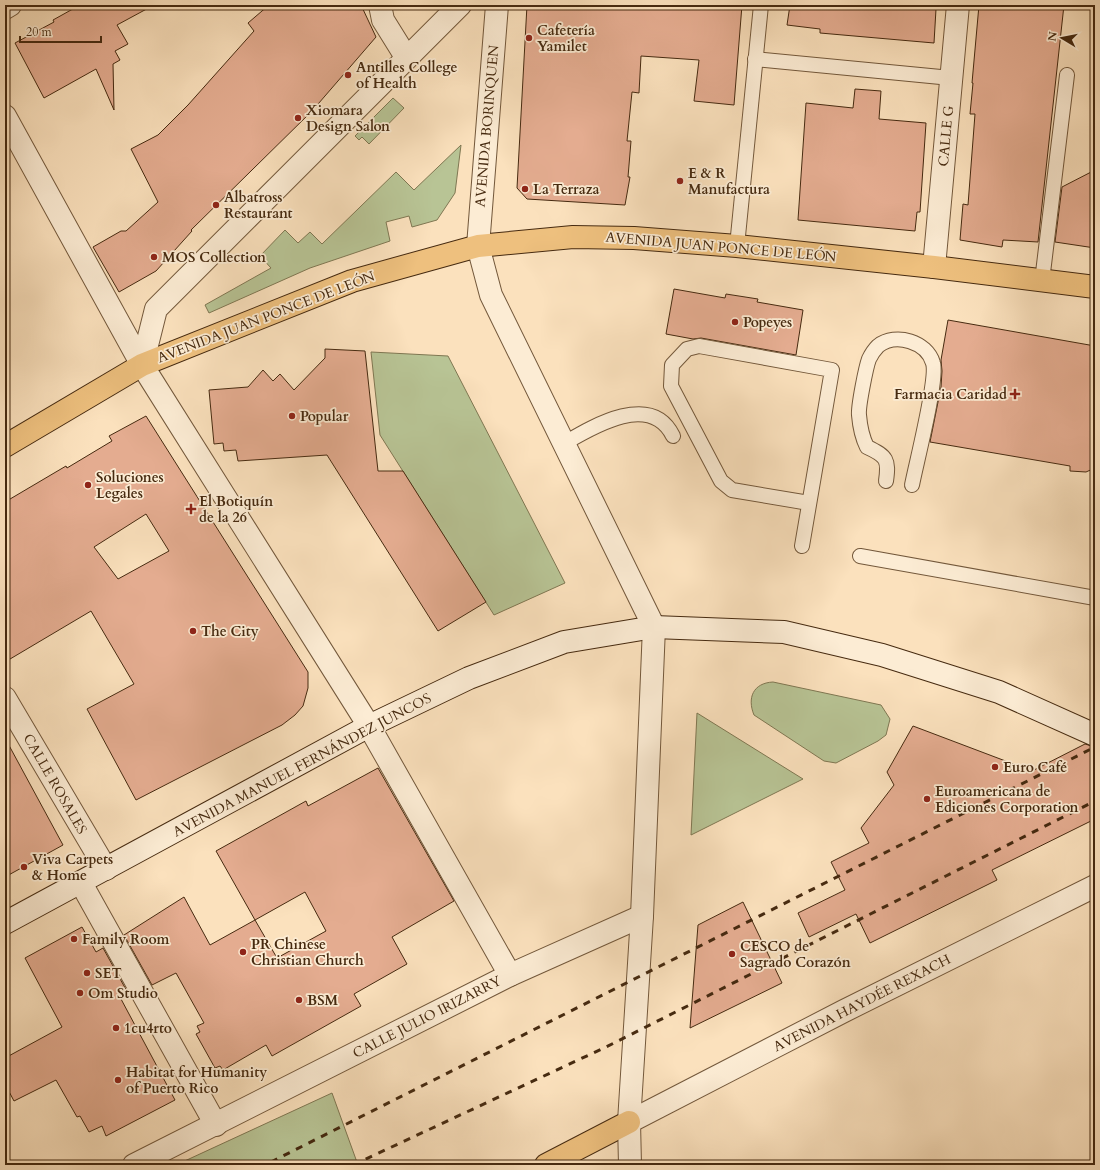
<svg xmlns="http://www.w3.org/2000/svg" width="1100" height="1170" font-family="Cardo,serif">
<style>
.green{fill:#b8c495;stroke:#7f7752}
.building{fill:#e4ac90;stroke:#462a10;fill-rule:evenodd}
.lines{fill:none;stroke-linecap:round;stroke-linejoin:round}
.service-casing{stroke:#73583b;stroke-width:16}
.minor-casing{stroke:#73583b;stroke-width:24}
.tertiary-casing{stroke:#73583b;stroke-width:24}
.secondary-casing{stroke:#462a10;stroke-width:24}
.primary-casing{stroke:#462a10;stroke-width:24}
.motorway-casing{stroke:#462a10;stroke-width:24}
.service{stroke:#fcecd4;stroke-width:14}
.minor{stroke:#fcecd4;stroke-width:22}
.tertiary{stroke:#fcecd4;stroke-width:22}
.secondary{stroke:#fcecd4;stroke-width:22}
.primary{stroke:#eec07e;stroke-width:22}
.motorway{stroke:#eec07e;stroke-width:22}
.rail{stroke:#462a10;stroke-width:3;stroke-dasharray:7 7;stroke-linecap:butt}
.poi-dot{fill:#8f2418;stroke:#fcecd4;stroke-width:1.5}
.labels{text-anchor:middle;dominant-baseline:central;stroke-width:3.5;stroke-linejoin:round;paint-order:stroke}
.poi-label{font-size:14px;font-weight:bold;fill:#462a10;stroke:#fcecd4;text-anchor:start}
.street-label{font-size:14px;fill:#462a10;stroke:#fcecd4}
</style>
<rect width="100%" height="100%" fill="#fbe1bd"/>
<filter id="stains"><feTurbulence type="fractalNoise" baseFrequency=".005" numOctaves="4"/><feColorMatrix values="0 0 0 0 .2 0 0 0 0 .09 0 0 0 0 .02 0 0 0 .5 -.17"/></filter>
<radialGradient id="worn" r=".72"><stop offset=".6" stop-color="#630" stop-opacity="0"/><stop offset="1" stop-color="#630" stop-opacity=".3"/></radialGradient>
<!-- green -->
<g class="green">
<polygon points="393,98 404,108 369,144 362,137 359,140 355,136"/>
<polygon points="461,145 455,193 437,220 412,227 409,216 386,222 390,241 310,268 209,313 205,305 271,268 260,256 285,230 298,243 310,232 322,244 396,172 414,190"/>
<polygon points="371,352 448,356 565,583 494,615 380,435"/>
<path d="M773,682L881,705L890,719L886,735L878,741L836,763L824,761L754,715C747,698 753,683 773,682Z"/>
<polygon points="697,713 803,779 691,835"/>
<polygon points="332,1093 358,1165 176,1165"/>
</g>
<!-- building -->
<g class="building">
<polygon points="80,5 154,5 117,25 128,44 115,51 120,60 113,64 114,110 96,69 44,98 15,43 54,22 53,20"/>
<polygon points="269,5 361,5 376,37 312,111 191,230 192,231 156,271 119,292 93,247 121,231 126,231 158,202 131,149 158,135 188,105 254,31 248,23"/>
<polygon points="527,5 742,5 734,105 694,101 699,60 641,56 639,93 632,92 627,141 631,141 628,177 630,177 625,205 527,199 517,188"/>
<polygon points="790,5 886,5 936,9 934,43 820,33 820,29 787,25"/>
<polygon points="979,5 1064,5 1038,242 1003,240 1002,247 960,240 963,204 968,205 975,114 970,114 973,83 972,83"/>
<polygon points="855,89 881,91 879,119 926,123 920,212 917,212 915,231 798,220 806,103 853,108"/>
<polygon points="1095,170 1095,248 1055,242 1062,187"/>
<polygon points="674,289 725,298 726,294 758,299 757,302 803,310 796,355 701,338 693,339 666,334"/>
<polygon points="948,320 1095,346 1095,468 1086,472 1070,471 1070,466 930,442 941,387 942,371 941,360"/>
<polygon points="325,349 365,351 378,471 403,471 486,602 438,631 327,455 238,461 236,450 224,451 223,443 214,444 209,390 248,387 263,370 273,381 280,374 294,390 325,358"/>
<path d="M146,416L308,672V688L303,706L295,715L282,725L136,800L87,709L134,684L91,611L5,662V502L66,466L67,468L112,441L109,436ZM146,514L169,551L118,579L94,547Z"/>
<polygon points="913,726 1032,771 1085,744 1095,747 1095,819 992,870 997,880 870,943 856,914 809,937 798,913 845,890 831,862 869,843 861,828 894,785 887,772"/>
<polygon points="5,738 63,845 5,877"/>
<path d="M378,768L454,901L392,937L407,964L354,994L361,1006L272,1056L266,1045L223,1070L220,1066L215,1068L196,1034L200,1032L197,1026L204,1023L176,973L152,985L124,935L184,897L210,945L255,920L216,851L306,801L308,806ZM305,892L326,931L277,958L255,920Z"/>
<polygon points="743,902 782,983 690,1028 698,925"/>
<polygon points="82,927 96,952 103,948 129,995 121,999 175,1100 106,1136 102,1126 89,1132 80,1116 77,1117 56,1080 14,1101 5,1084 5,1058 62,1027 25,958"/>
</g>
<g class="lines">
<!-- service casing -->
<g class="service-casing">
<g id="service">
<polyline points="755,59 951,78"/>
<polyline points="737,246 761,5"/>
<polyline points="1042,281 1067,75"/>
<path d="M563,444C592,427 651,391 673,436"/>
<path d="M886,481C889,460 887,456 867,447C862,437 860,427 859,415C858,407 866,367 869,359C871,355 875,349 878,346C896,332 927,342 933,363C938,379 916,464 912,485"/>
<polyline points="802,546 832,370 699,346 687,349 672,365 671,386 721,481 732,490 809,503"/>
<polyline points="860,556 1095,598"/>
</g>
</g>
<!-- minor casing -->
<g class="minor-casing">
<g id="minor">
<polyline points="380,5 383,20 406,57"/>
<polyline points="5,8 10,5"/>
<polyline points="5,116 142,365 369,726 510,975"/>
<polyline points="934,267 958,5"/>
<polyline points="5,698 106,869"/>
<polyline points="81,883 216,1125"/>
<polyline points="629,1122 844,1011 1095,886"/>
<polyline points="134,1165 510,975 642,916"/>
</g>
</g>
<!-- tertiary casing -->
<g class="tertiary-casing">
<g id="tertiary">
<polyline points="497,5 478,246 491,295 654,627 642,916 629,1122 630,1165"/>
<polyline points="142,365 156,309 460,5"/>
</g>
</g>
<!-- secondary casing -->
<g class="secondary-casing">
<polyline id="secondary" points="5,923 369,726 469,678 564,642 654,627 784,632 882,655 999,692 1095,735"/>
</g>
<!-- primary casing -->
<g class="primary-casing">
<polyline id="primary" points="5,446 142,365 352,281 478,246 573,237 634,238 737,246 934,267 1095,287"/>
</g>
<!-- motorway casing -->
<g class="motorway-casing">
<polyline id="motorway" points="546,1165 629,1122"/>
</g>
<!-- service -->
<use href="#service" class="service"/>
<!-- minor -->
<use href="#minor" class="minor"/>
<!-- tertiary -->
<use href="#tertiary" class="tertiary"/>
<!-- secondary -->
<use href="#secondary" class="secondary"/>
<!-- primary -->
<use href="#primary" class="primary"/>
<!-- motorway -->
<use href="#motorway" class="motorway"/>
<!-- rail -->
<g class="rail">
<polyline points="271,1162 1095,747"/>
<polyline points="353,1165 606,1047 1095,801"/>
</g>
</g>
<!-- markers -->
<g class="poi-dot">
<circle cx="529" cy="38" r="4"/>
<circle cx="348" cy="75" r="4"/>
<circle cx="298" cy="118" r="4"/>
<circle cx="680" cy="181" r="4"/>
<circle cx="525" cy="189" r="4"/>
<circle cx="216" cy="205" r="4"/>
<circle cx="154" cy="257" r="4"/>
<circle cx="735" cy="322" r="4"/>
<path d="M1013 388h4v4h4v4h-4v4h-4v-4h-4v-4h4z"/>
<circle cx="292" cy="416" r="4"/>
<circle cx="88" cy="485" r="4"/>
<path d="M189 503h4v4h4v4h-4v4h-4v-4h-4v-4h4z"/>
<circle cx="193" cy="631" r="4"/>
<circle cx="995" cy="767" r="4"/>
<circle cx="927" cy="799" r="4"/>
<circle cx="24" cy="867" r="4"/>
<circle cx="74" cy="939" r="4"/>
<circle cx="243" cy="952" r="4"/>
<circle cx="732" cy="954" r="4"/>
<circle cx="87" cy="973" r="4"/>
<circle cx="80" cy="993" r="4"/>
<circle cx="299" cy="1000" r="4"/>
<circle cx="116" cy="1028" r="4"/>
<circle cx="118" cy="1080" r="4"/>
</g>
<g class="labels">
<!-- poi labels -->
<g class="poi-label">
<text x="537" y="30">Cafetería<tspan x="537" dy="16">Yamilet</tspan></text>
<text x="356" y="67">Antilles College<tspan x="356" dy="16">of Health</tspan></text>
<text x="306" y="110">Xiomara<tspan x="306" dy="16">Design Salon</tspan></text>
<text x="688" y="173">E &amp; R<tspan x="688" dy="16">Manufactura</tspan></text>
<text x="533" y="189">La Terraza</text>
<text x="224" y="197">Albatross<tspan x="224" dy="16">Restaurant</tspan></text>
<text x="162" y="257">MOS Collection</text>
<text x="743" y="322">Popeyes</text>
<text x="1007" y="394" text-anchor="end">Farmacia Caridad</text>
<text x="300" y="416">Popular</text>
<text x="96" y="477">Soluciones<tspan x="96" dy="16">Legales</tspan></text>
<text x="199" y="501">El Botiquín<tspan x="199" dy="16">de la 26</tspan></text>
<text x="201" y="631">The City</text>
<text x="1003" y="767">Euro Café</text>
<text x="935" y="791">Euroamericana de<tspan x="935" dy="16">Ediciones Corporation</tspan></text>
<text x="32" y="859">Viva Carpets<tspan x="32" dy="16">&amp; Home</tspan></text>
<text x="82" y="939">Family Room</text>
<text x="251" y="944">PR Chinese<tspan x="251" dy="16">Christian Church</tspan></text>
<text x="740" y="946">CESCO de<tspan x="740" dy="16">Sagrado Corazón</tspan></text>
<text x="95" y="973">SET</text>
<text x="88" y="993">Om Studio</text>
<text x="307" y="1000">BSM</text>
<text x="124" y="1028">1cu4rto</text>
<text x="126" y="1072">Habitat for Humanity<tspan x="126" dy="16">of Puerto Rico</tspan></text>
</g>
<!-- street labels -->
<g class="street-label">
<text transform="translate(487 126) rotate(-85)">AVENIDA BORINQUEN</text>
<text transform="translate(946 136) rotate(-85)">CALLE G</text>
<text transform="translate(721 247) rotate(5)">AVENIDA JUAN PONCE DE LEÓN</text>
<text transform="translate(266 317) rotate(-21)">AVENIDA JUAN PONCE DE LEÓN</text>
<text transform="translate(302 765) rotate(-28)">AVENIDA MANUEL FERNÁNDEZ JUNCOS</text>
<text transform="translate(55 784) rotate(60)">CALLE ROSALES</text>
<text transform="translate(862 1003) rotate(-27)">AVENIDA HAYDÉE REXACH</text>
<text transform="translate(427 1017) rotate(-27)">CALLE JULIO IRIZARRY</text>
</g>
</g>
<!-- margin -->
<rect width="1100" height="1170" fill="none" stroke="#fbe1bd" stroke-width="20"/>
<rect x="6" y="6" width="1088" height="1158" fill="none" stroke="#462a10" stroke-width="2"/>
<rect x="10" y="10" width="1080" height="1150" fill="none" stroke="#462a10"/>
<!-- north arrow -->
<g transform="translate(1062 38) rotate(280)" stroke="#fcecd4" stroke-width="3" paint-order="stroke">
<path d="M0-3L7 15L0 10L-7 15Z" fill="#462a10"/>
<text y="-6" font-size="11" font-weight="bold" text-anchor="middle" fill="#462a10">N</text>
</g>
<!-- scale -->
<path d="M20 36v6h81v-6" fill="none" stroke="#462a10" stroke-width="2"/>
<text x="26" y="36" font-size="12" fill="#462a10" stroke="#fcecd4" stroke-width="3" paint-order="stroke">20 m</text>
<rect width="100%" height="100%" filter="url(#stains)"/>
<rect width="100%" height="100%" fill="url(#worn)"/>
</svg>
